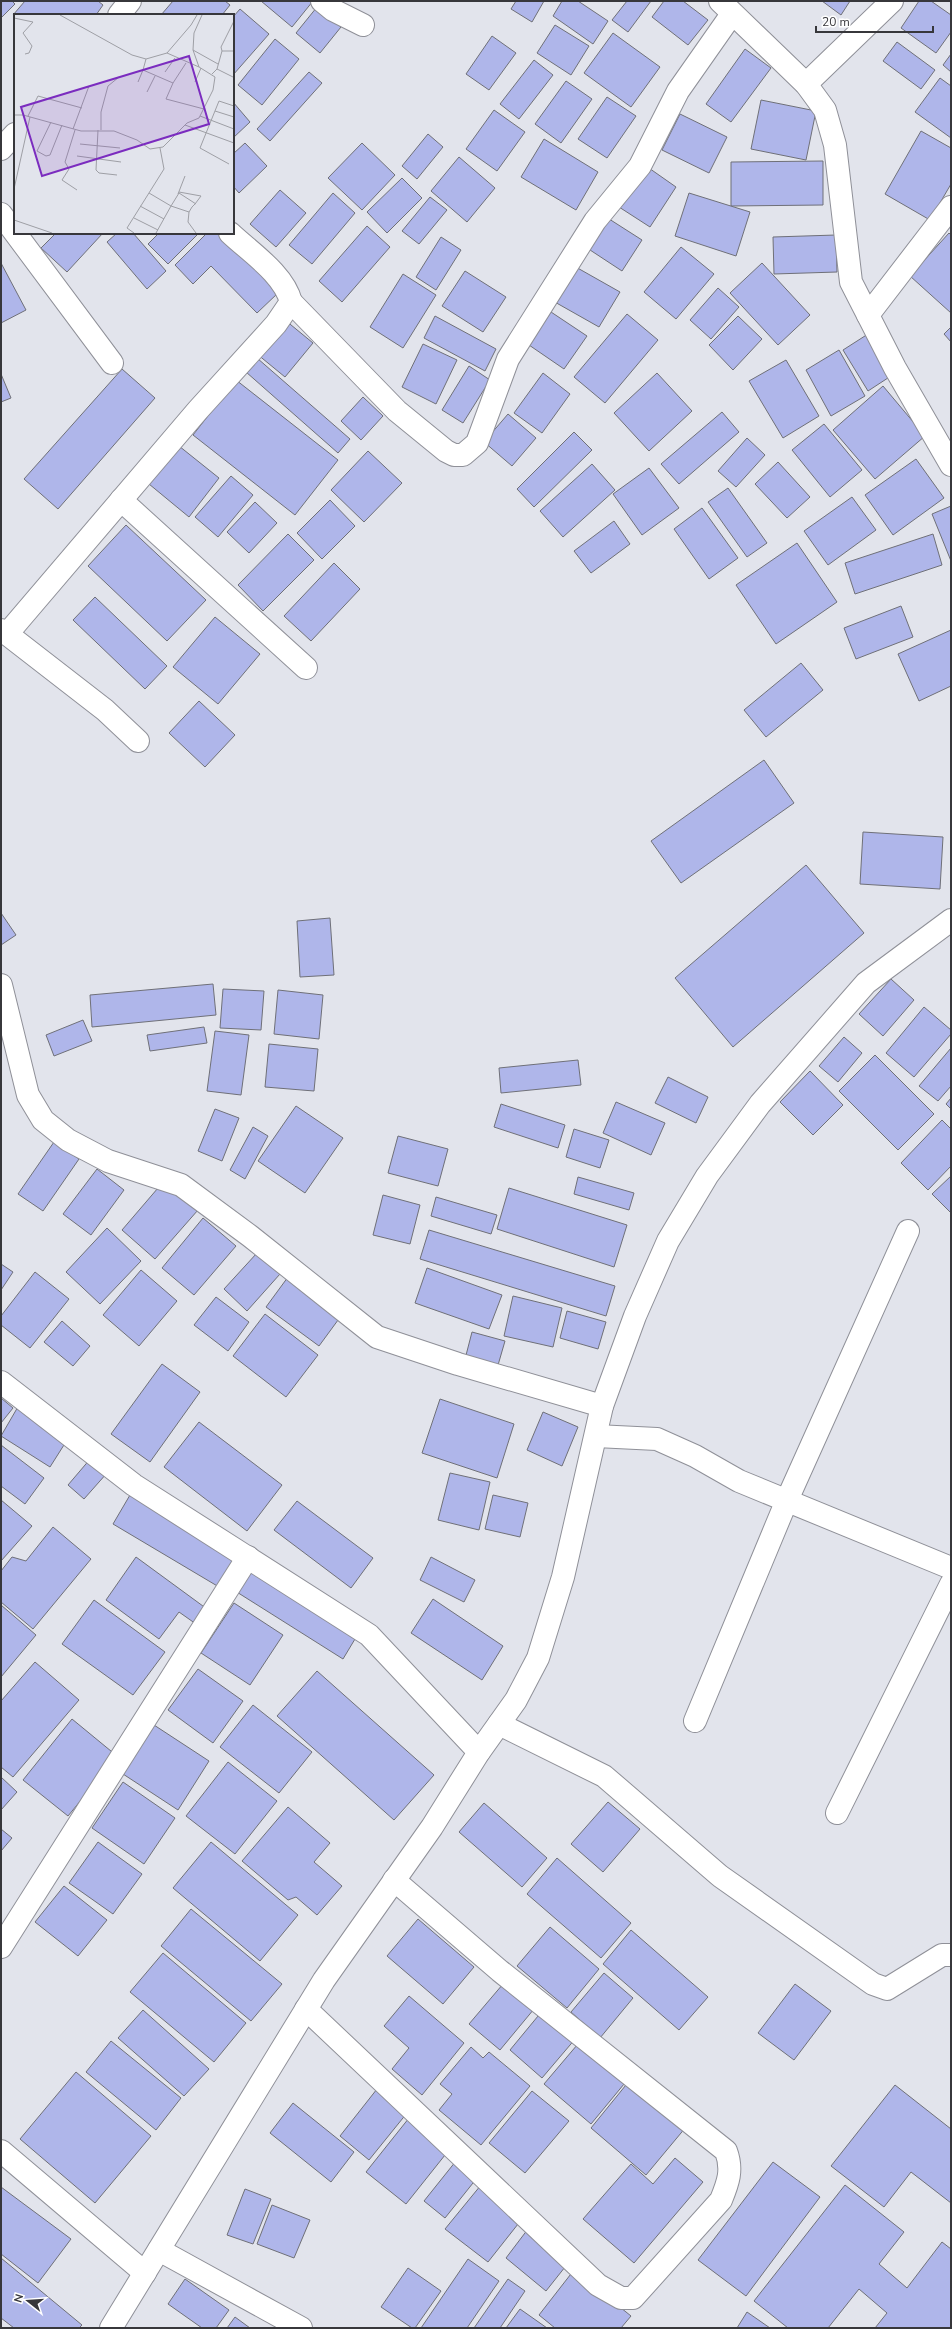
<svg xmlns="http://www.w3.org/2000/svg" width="952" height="2329" font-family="'Nunito Sans',sans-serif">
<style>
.building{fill:#afb6ea;stroke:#6f7078}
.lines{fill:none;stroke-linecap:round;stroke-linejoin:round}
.street-casing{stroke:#8f9098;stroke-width:24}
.secondary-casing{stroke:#8f9098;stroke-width:24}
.street{stroke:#fff;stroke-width:22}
.secondary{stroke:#fff;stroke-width:22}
.inset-road{fill:none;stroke:#9e9fa5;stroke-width:1}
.view{fill:#7b2cbf;fill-opacity:0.15;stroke:#7b2cbf;stroke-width:2}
.inset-edge{fill:none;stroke:#37373b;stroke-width:2}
</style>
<rect width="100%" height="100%" fill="#e2e4ec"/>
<!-- building -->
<g class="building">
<polygon points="1,1 12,1 15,4 1,18"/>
<polygon points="25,1 98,1 103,5 96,15 15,16 13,15"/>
<polygon points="173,1 225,1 230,5 222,15 161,15"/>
<polygon points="261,1 313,1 292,27"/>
<polygon points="516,1 544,1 532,22 511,9"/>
<polygon points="562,1 578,1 608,21 593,44 553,16"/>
<polygon points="627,1 651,1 628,32 612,20"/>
<polygon points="664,1 683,1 708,20 688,45 652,17"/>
<polygon points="822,1 850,1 841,15"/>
<polygon points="919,1 931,1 951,15 951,32 936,53 901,28"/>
<polygon points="317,7 341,27 320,53 296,33"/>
<polygon points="240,9 269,34 233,75 233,17"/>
<polygon points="555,25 589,46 571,75 537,53"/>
<polygon points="613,33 660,67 631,107 584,73"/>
<polygon points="492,36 516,53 489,90 466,74"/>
<polygon points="275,39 299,59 262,105 238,85"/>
<polygon points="897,42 935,70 921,89 883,61"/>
<polygon points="745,49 771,68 731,122 706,104"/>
<polygon points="951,54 951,72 943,65"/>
<polygon points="534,60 553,75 519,119 500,104"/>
<polygon points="309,72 322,83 270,141 257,129"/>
<polygon points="940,78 951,86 951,138 915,112"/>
<polygon points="566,81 592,99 561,143 535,124"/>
<polygon points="607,97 636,116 607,158 578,139"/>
<polygon points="761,100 816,111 806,160 751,149"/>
<polygon points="233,102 250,122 233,138"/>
<polygon points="494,110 525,132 497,171 466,149"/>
<polygon points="680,114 727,137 709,173 662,150"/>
<polygon points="921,131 951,148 951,184 930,220 885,194"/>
<polygon points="428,134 443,147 417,179 402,166"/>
<polygon points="544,139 598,172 576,210 521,177"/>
<polygon points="245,143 267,166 239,193 233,186 233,154"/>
<polygon points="362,143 395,175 362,210 328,178"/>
<polygon points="459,157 495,188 467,222 431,191"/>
<polygon points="823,161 823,205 731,206 731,162"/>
<polygon points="646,166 676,187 650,227 619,207"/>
<polygon points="402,178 422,198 387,233 367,212"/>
<polygon points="280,190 306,213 276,247 250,224"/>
<polygon points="333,193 355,213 312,264 289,245"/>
<polygon points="689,193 750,212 736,256 675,236"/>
<polygon points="430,197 447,210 419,244 402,231"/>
<polygon points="606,217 642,240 622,271 587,248"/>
<polygon points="367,226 390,247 342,302 319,281"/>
<polygon points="56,233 103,233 67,272 41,248"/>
<polygon points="117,233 133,233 166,271 147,289 107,242"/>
<polygon points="159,233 199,233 168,264 148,244"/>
<polygon points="207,233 222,233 278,293 257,313 211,266 193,284 175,265"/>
<polygon points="949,233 951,235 951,313 910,276"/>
<polygon points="836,235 837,272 774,274 773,237"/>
<polygon points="441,237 461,250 436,290 416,277"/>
<polygon points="681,247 714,274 676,319 644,292"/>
<polygon points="1,263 26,310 1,323"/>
<polygon points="762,263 810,315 778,345 730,293"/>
<polygon points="574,266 620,292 599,327 553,301"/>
<polygon points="465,271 506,297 483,332 442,306"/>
<polygon points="403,274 436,295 403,348 370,327"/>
<polygon points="718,288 739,307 711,339 690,320"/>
<polygon points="551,312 587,336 564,369 529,345"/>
<polygon points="627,314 658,340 605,403 574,377"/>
<polygon points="435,316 496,349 485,371 424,338"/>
<polygon points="738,316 762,339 733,370 709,345"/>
<polygon points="285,320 313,343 285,377 257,354"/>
<polygon points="951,327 951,342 944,334"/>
<polygon points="868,334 894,374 868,391 843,350"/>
<polygon points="423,344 457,360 436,404 402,387"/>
<polygon points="839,350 865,396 831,416 806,370"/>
<polygon points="257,358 350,439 338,453 246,372"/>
<polygon points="786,360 819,416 783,438 749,381"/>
<polygon points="469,366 490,380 463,423 442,410"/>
<polygon points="122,369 155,398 58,509 24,479"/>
<polygon points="543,373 570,394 542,433 514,413"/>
<polygon points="657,373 692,411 649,451 614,413"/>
<polygon points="1,374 11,398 1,402"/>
<polygon points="236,380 338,460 295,515 193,435"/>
<polygon points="883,386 925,436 875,479 833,430"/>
<polygon points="363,397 383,416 361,440 341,421"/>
<polygon points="722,412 739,432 679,484 661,464"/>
<polygon points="508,414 536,438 512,466 484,442"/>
<polygon points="824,424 862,470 830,497 792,450"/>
<polygon points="574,432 592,450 534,507 517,489"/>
<polygon points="747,438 765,455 736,487 718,471"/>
<polygon points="179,446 219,478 189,517 149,484"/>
<polygon points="368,451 402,483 364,522 331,490"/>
<polygon points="916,459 944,498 893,535 865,495"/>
<polygon points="778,462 810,497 787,518 755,484"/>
<polygon points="592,464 615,490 563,537 540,511"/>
<polygon points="649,468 679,508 642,535 613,494"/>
<polygon points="231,476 253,495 218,537 195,517"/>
<polygon points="728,488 767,543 747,557 708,502"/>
<polygon points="852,497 876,530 828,565 804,531"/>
<polygon points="330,500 355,526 322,559 297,533"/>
<polygon points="255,502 277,523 249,553 227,532"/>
<polygon points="951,506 951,561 932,514"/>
<polygon points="702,508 738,558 709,579 674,529"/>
<polygon points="614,521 630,544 591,573 574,551"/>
<polygon points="126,525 206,600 167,641 88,566"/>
<polygon points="288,534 314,560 263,611 238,585"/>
<polygon points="933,534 942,565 855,594 845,563"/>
<polygon points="797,543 837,602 776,644 736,585"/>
<polygon points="334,563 360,589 311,641 284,616"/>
<polygon points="95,597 167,666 145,689 73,620"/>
<polygon points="901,606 913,637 856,659 844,628"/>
<polygon points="215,617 260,654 218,704 173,667"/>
<polygon points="951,630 951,686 919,701 898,654"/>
<polygon points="801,663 823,690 766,737 744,710"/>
<polygon points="199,701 235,735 205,767 169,733"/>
<polygon points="764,760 794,803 681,883 651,841"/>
<polygon points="863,832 943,837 940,889 860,884"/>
<polygon points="806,865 864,933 733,1047 675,978"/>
<polygon points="1,913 16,935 1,945"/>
<polygon points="330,918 334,975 300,977 297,921"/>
<polygon points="891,979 914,1000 883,1036 859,1014"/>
<polygon points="213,984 216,1015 92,1027 90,995"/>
<polygon points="223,989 264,991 261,1030 220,1028"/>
<polygon points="278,990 323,995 319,1039 274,1034"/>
<polygon points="924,1007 951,1030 951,1034 914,1077 886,1053"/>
<polygon points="83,1020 92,1041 54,1056 46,1035"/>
<polygon points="204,1027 207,1043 150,1051 147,1035"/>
<polygon points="215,1031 249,1035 241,1095 207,1091"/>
<polygon points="844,1037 862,1053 838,1082 819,1066"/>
<polygon points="269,1044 318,1049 314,1091 265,1087"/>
<polygon points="951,1048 951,1086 938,1101 919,1086"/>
<polygon points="875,1055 934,1114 898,1150 839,1091"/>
<polygon points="578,1060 581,1085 501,1093 499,1068"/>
<polygon points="810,1071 843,1105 813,1135 780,1102"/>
<polygon points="668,1077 708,1097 696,1123 655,1103"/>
<polygon points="951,1098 951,1109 946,1104"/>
<polygon points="616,1102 665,1123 651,1155 603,1133"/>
<polygon points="501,1104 565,1125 558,1148 494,1127"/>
<polygon points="296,1106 343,1138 305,1193 258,1161"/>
<polygon points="215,1109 239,1118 222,1161 198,1151"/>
<polygon points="942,1120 951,1129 951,1166 928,1190 901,1163"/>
<polygon points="253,1127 268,1136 245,1179 230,1170"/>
<polygon points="574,1129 609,1140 600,1168 566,1157"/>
<polygon points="398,1136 448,1149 438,1186 388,1173"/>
<polygon points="54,1142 79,1159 43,1211 18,1194"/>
<polygon points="97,1169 124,1190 91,1235 63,1214"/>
<polygon points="951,1176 951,1213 932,1194"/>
<polygon points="578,1177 634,1193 629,1210 574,1194"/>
<polygon points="164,1181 198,1210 155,1259 122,1230"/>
<polygon points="509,1188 627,1225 614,1267 497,1229"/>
<polygon points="383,1195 420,1205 410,1244 373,1235"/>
<polygon points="436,1197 497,1215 491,1234 431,1216"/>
<polygon points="203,1218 236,1246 194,1295 162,1268"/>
<polygon points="107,1228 141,1261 100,1304 66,1272"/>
<polygon points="429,1230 615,1286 606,1316 420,1259"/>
<polygon points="257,1253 280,1274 247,1311 224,1289"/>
<polygon points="1,1264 13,1272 1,1290"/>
<polygon points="427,1268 502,1295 489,1329 415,1303"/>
<polygon points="141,1270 177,1301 139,1346 103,1315"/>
<polygon points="35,1272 69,1299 30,1348 1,1325 1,1316"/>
<polygon points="288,1277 341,1316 319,1346 266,1307"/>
<polygon points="513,1296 562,1308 553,1347 504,1336"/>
<polygon points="216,1297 249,1322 228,1351 194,1325"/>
<polygon points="567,1311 606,1322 598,1349 560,1338"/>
<polygon points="265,1314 318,1355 286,1397 233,1356"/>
<polygon points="62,1321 90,1346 73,1366 44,1342"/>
<polygon points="472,1332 505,1341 496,1372 464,1363"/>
<polygon points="162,1364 200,1392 150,1462 111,1434"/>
<polygon points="1,1398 13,1408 1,1423"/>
<polygon points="440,1399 514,1424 497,1478 422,1453"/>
<polygon points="19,1405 69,1437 50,1467 1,1436"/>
<polygon points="543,1412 578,1427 562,1466 527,1450"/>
<polygon points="199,1422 282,1485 247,1531 164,1467"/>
<polygon points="1,1445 44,1478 25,1504 1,1486"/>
<polygon points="91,1458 107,1473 84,1499 68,1485"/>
<polygon points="450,1473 490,1482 479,1530 438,1520"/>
<polygon points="130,1495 236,1558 219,1587 113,1524"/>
<polygon points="493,1495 528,1503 520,1537 485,1529"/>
<polygon points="1,1500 32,1526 1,1561"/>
<polygon points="297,1501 373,1558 351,1588 274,1530"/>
<polygon points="53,1527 91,1559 33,1629 1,1602 1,1571 12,1557 26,1561"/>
<polygon points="136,1557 207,1609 196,1624 179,1612 159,1639 106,1600"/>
<polygon points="431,1557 475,1580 464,1602 420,1580"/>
<polygon points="248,1564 358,1634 343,1659 232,1589"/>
<polygon points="433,1599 503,1646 482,1680 411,1633"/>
<polygon points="94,1600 165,1652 133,1695 62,1644"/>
<polygon points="234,1603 283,1635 250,1685 201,1653"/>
<polygon points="1,1605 36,1635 1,1677"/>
<polygon points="35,1662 79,1700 13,1777 1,1767 1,1701"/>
<polygon points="198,1669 243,1701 213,1743 168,1710"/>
<polygon points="317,1671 434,1775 394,1820 277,1716"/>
<polygon points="253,1705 312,1752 279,1793 220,1747"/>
<polygon points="72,1719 117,1756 68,1816 23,1780"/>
<polygon points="154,1725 209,1761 178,1810 123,1774"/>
<polygon points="228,1762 277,1801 235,1854 186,1816"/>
<polygon points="1,1777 17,1792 1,1810"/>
<polygon points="123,1782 175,1818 144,1864 92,1828"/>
<polygon points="608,1802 640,1829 603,1872 571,1844"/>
<polygon points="484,1803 547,1858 522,1887 459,1832"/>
<polygon points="288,1807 330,1843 314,1862 342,1886 317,1915 296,1897 288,1900 242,1861"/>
<polygon points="1,1829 12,1838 1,1851"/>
<polygon points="98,1842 142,1874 113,1914 69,1883"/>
<polygon points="211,1842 298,1915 260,1961 173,1888"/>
<polygon points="557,1858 631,1923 601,1958 527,1894"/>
<polygon points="64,1886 107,1920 78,1956 35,1922"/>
<polygon points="191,1909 282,1984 251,2021 161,1946"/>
<polygon points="418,1919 474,1967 443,2004 387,1956"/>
<polygon points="550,1927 599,1969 567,2008 517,1966"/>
<polygon points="631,1930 708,1997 679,2030 603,1964"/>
<polygon points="163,1953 246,2023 214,2062 130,1992"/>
<polygon points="604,1973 633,1998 600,2038 571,2012"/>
<polygon points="503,1984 534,2009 500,2050 469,2024"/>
<polygon points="795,1984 831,2011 794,2060 758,2033"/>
<polygon points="409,1996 464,2043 422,2095 392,2069 409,2048 384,2026"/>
<polygon points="143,2010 209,2069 184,2096 118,2038"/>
<polygon points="543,2010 576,2038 542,2078 510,2050"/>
<polygon points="583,2038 629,2078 591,2124 544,2084"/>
<polygon points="111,2041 181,2098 156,2130 86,2072"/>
<polygon points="471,2047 483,2058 489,2052 530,2086 481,2145 439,2110 452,2094 440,2084"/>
<polygon points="76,2072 151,2136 95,2203 20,2139"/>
<polygon points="630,2080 686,2127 646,2175 591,2128"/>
<polygon points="895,2085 951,2129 951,2203 911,2172 884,2207 831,2166"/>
<polygon points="377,2089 407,2113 369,2160 340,2136"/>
<polygon points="532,2091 569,2121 525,2173 489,2143"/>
<polygon points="293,2103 354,2152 331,2182 270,2133"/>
<polygon points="409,2118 449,2150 406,2204 366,2172"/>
<polygon points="675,2158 703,2182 634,2263 583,2219 631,2164 653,2184"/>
<polygon points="456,2161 477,2178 445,2218 424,2201"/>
<polygon points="773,2162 820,2197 746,2296 698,2260"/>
<polygon points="481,2185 522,2219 488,2262 445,2229"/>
<polygon points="845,2185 904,2232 879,2264 907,2288 942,2242 951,2249 951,2328 875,2328 887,2313 859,2289 828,2328 788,2328 754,2301"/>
<polygon points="1,2187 71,2239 38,2283 1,2254"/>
<polygon points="245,2189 271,2199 253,2244 227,2235"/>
<polygon points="272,2205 310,2220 294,2258 257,2244"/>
<polygon points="528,2229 569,2262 546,2291 506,2258"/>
<polygon points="1,2258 82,2325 79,2328 14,2328 1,2318"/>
<polygon points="468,2259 499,2281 467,2328 421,2328"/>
<polygon points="408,2268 441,2291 415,2328 412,2328 381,2307"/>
<polygon points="574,2270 631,2316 621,2328 555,2328 539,2315"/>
<polygon points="185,2279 229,2310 216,2328 202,2328 168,2304"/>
<polygon points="508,2279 525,2291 500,2328 474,2328"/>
<polygon points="520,2309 547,2328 506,2328"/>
<polygon points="747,2312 770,2328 737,2328"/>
<polygon points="235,2317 250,2328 227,2328"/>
</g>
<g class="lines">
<!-- street casing -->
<g class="street-casing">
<g id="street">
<polyline points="322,1 333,10 363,25"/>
<polyline points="119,15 130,1"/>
<polyline points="806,84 892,1"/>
<polyline points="1,149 15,134"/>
<polyline points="1,214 112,363"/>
<polyline points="291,302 397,411 446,451 454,455 463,455 477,443 508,359 595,221 640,166 678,91 732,14"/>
<polyline points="868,315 951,207"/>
<polyline points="121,500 306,668"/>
<path d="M1,630L7,634L198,410L276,324L291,302C284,274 250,252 230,233"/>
<polyline points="7,634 105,710 138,741"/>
<polyline points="1,985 28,1095 43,1120 68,1140 108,1161 181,1185 250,1236 377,1337 458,1364 602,1406"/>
<polyline points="1,1382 134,1485 369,1635 479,1752"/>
<polyline points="596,1436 657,1439 695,1456 739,1481 951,1568"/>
<polyline points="695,1721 787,1500 908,1231"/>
<polyline points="499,1724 604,1776 720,1876 873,1984 887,1989 942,1955 951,1955"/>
<polyline points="837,1813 951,1584"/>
<polyline points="1,1947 248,1557"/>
<path d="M306,2009L598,2285L621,2298H633L721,2200C728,2183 733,2170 726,2151L500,1971L394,1880"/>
<polyline points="1,2151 145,2273"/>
</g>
</g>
<!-- secondary casing -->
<g class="secondary-casing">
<g id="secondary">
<polyline points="720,1 806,84 825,110 835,145 851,282 895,368 951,465"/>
<polyline points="159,2250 301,2328"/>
<polyline points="111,2328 324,1980 432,1827 479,1752 516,1700 538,1658 563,1577 602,1406 635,1316 668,1241 707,1176 760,1104 866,983 951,920"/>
</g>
</g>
<!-- street -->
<use href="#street" class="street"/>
<!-- secondary -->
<use href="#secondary" class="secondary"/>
</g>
<!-- overview -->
<g transform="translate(14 14)">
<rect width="220" height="220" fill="#e2e4ec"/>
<path class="inset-road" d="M46,1L118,41L132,45L153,39L177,11L183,1M0,4L19,8L9,19L18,32L15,39L11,40M179,36L204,50M208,37L207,33L220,7M153,39L185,53M132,45L129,56L159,69L172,49M203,55L208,37H220M151,58L161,44M198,60L203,55L219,63M124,68L129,56M181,68L187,54M159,69L152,85L190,95M133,78L141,62M201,97L220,103M0,101H9L67,117H100L123,126L136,135L149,133L173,109L185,104L199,76L201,63L185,53L179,36L180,19L188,1M14,102L24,82L68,94M186,102L220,115M37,108L23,137L32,142L36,141L48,111M171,111L220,129M59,115L75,72M61,116L51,148L55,155L48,166L63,176M84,116L82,156L85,159L103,161M87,116V98L94,72L105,63M66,130L106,134M63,142L107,148M215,150L186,134L205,87L220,92M0,175L16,103M165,178L187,182L181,190L178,193L175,198L157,192L165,179L182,190M135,179L157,192L142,219M164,180L171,162M126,192L150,205M175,198L174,208L182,219M120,204L144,216M0,206L38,219M120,219L113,214L150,155L146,134"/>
<path class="view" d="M175,42L195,110L28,162L7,93Z"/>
<rect width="220" height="220" class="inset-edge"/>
</g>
<!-- border -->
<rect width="952" height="2329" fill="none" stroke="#37373b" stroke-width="4"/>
<!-- north arrow -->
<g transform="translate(28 2301) rotate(287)" stroke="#ffffff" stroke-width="3" paint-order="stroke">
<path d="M0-3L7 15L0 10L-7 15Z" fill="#37373b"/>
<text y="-6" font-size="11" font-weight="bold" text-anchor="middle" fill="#37373b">N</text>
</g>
<!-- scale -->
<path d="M816 26v6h117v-6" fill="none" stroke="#37373b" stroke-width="2"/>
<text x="822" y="26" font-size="12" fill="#37373b" stroke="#ffffff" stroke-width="3" paint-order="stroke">20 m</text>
</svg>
